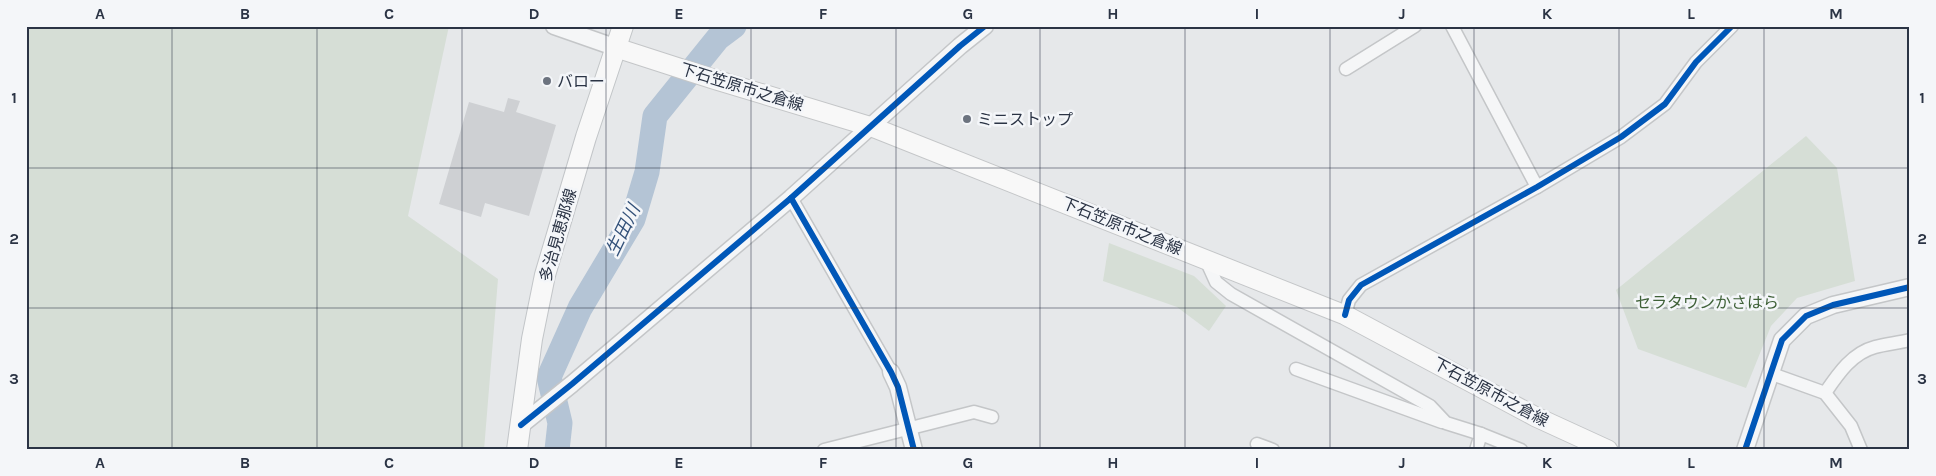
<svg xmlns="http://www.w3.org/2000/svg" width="1936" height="476" font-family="Karla,'Noto Sans JP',sans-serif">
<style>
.green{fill:#d6ded6}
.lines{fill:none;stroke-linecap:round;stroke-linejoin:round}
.river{stroke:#b4c4d5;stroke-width:25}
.building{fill:#ced0d3}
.minor-casing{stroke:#c4c6c8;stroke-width:15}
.tertiary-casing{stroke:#c4c6c8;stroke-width:19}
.secondary-casing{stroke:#c4c6c8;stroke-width:21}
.primary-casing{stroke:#c2c5c8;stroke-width:22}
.minor{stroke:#f5f6f7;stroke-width:12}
.tertiary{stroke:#f5f6f7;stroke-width:16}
.secondary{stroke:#f8f8f8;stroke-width:19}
.primary{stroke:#f8f8f8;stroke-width:20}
.cycleway-casing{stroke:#f4f6f9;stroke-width:9}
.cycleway{stroke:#0057b8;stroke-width:6}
.grid{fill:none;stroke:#2b3445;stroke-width:1;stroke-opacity:0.55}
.poi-dot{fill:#6c737f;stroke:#f4f6f9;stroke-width:2}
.labels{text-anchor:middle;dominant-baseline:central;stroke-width:5;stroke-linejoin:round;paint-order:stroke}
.poi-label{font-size:16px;fill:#2b3445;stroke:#f4f6f9;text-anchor:start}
.street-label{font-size:16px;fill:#2b3445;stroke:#f4f6f9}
.park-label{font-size:16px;fill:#3f6138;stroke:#f4f6f9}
.water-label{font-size:18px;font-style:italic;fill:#34527a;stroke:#f4f6f9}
.neatline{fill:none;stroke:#2b3445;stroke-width:2}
.grid-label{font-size:16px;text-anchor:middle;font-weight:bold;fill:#2b3445}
</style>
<rect width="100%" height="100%" fill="#e6e8ea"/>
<!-- green -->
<g class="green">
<polygon points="26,26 449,26 408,216 498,279 484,450 26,450"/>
<polygon points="1806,136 1837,168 1855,281 1797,298 1771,326 1746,388 1638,349 1616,290"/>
<polygon points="1109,243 1194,276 1226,306 1209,331 1177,307 1103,281"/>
</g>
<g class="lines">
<!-- river -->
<polyline class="river" points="557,450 560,423 549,377 580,308 633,219 647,172 655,116 718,38 734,26"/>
</g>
<!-- building -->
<polygon class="building" points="508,98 520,101 516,112 556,125 529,216 485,203 481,217 439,204 469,102 504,112"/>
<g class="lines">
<!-- minor casing -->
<g class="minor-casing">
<g id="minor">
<polyline points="1452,26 1537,187"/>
<polyline points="1346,69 1415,26"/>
<polyline points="791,198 891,372"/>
<polyline points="1206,260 1216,282 1231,294 1430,406 1446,423 1481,434 1521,450"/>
<polyline points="1345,315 1349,300 1361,285 1537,187 1621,137 1665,104 1696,62 1732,26"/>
<polyline points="1296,369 1442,422"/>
<polyline points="1772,374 1825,393 1851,426 1861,450"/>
<path d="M1825,393C1838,374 1852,353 1875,347C1886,344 1898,343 1910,340"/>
<polyline points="1257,444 1273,450"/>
<polyline points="824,450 974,412 992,417"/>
<polyline points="1476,450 1481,434"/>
</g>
</g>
<!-- tertiary casing -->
<g class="tertiary-casing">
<g id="tertiary">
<polyline points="554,26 617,48"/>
<polyline points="891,372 898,387 914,450"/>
<polyline points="521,425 572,384 791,198 960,46 985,26"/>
<polyline points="1745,450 1782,340 1806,316 1833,305 1910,287"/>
</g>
</g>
<!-- secondary casing -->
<g class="secondary-casing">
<polyline id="secondary" points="617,48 713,79 872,127 1345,315 1536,417 1608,450"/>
</g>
<!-- primary casing -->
<g class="primary-casing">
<polyline id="primary" points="517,450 532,339 545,275 586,137 623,26"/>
</g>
<!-- minor -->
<use href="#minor" class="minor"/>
<!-- tertiary -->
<use href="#tertiary" class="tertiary"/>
<!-- secondary -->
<use href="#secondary" class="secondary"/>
<!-- primary -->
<use href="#primary" class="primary"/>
<!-- cycleway casing -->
<g class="cycleway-casing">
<g id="cycleway">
<polyline points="791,198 891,372 898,387 914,450"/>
<polyline points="1345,315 1349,300 1361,285 1537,187 1621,137 1665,104 1696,62 1732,26"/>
<polyline points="521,425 572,384 791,198 960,46 985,26"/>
<polyline points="1745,450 1782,340 1806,316 1833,305 1910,287"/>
</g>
</g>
<!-- cycleway -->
<use href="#cycleway" class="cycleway"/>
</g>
<!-- grid -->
<path class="grid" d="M172,26V450M317,26V450M462,26V450M606,26V450M751,26V450M896,26V450M1040,26V450M1185,26V450M1330,26V450M1474,26V450M1619,26V450M1764,26V450M26,168H1910M26,308H1910"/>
<!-- markers -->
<g class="poi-dot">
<circle cx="547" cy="81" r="5"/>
<circle cx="967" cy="119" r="5"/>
</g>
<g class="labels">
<!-- poi labels -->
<g class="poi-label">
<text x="557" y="81">バロー</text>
<text x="977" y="119">ミニストップ</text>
</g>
<!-- street labels -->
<g class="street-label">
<text transform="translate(742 87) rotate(17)">下石笠原市之倉線</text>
<text transform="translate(1122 226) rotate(22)">下石笠原市之倉線</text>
<text transform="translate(558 235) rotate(-74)">多治見恵那線</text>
<text transform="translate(1491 392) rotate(28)">下石笠原市之倉線</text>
</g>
<!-- park labels -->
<g class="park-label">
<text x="1707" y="302">セラタウンかさはら</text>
</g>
<!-- water labels -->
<g class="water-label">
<text transform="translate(623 230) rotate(-64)">生田川</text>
</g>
</g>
<!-- border -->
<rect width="1936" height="476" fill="none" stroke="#f4f6f9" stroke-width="55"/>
<rect x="28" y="28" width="1880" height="420" class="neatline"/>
<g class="grid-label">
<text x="100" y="19">A</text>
<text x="245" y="19">B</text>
<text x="389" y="19">C</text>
<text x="534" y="19">D</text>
<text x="679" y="19">E</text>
<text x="823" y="19">F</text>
<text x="968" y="19">G</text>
<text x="1113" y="19">H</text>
<text x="1257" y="19">I</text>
<text x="1402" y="19">J</text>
<text x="1547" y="19">K</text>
<text x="1691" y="19">L</text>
<text x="1836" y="19">M</text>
<text x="14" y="103">1</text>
<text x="1922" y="103">1</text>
<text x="14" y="244">2</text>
<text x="1922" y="244">2</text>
<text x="14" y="384">3</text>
<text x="1922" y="384">3</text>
<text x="100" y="468">A</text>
<text x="245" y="468">B</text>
<text x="389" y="468">C</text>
<text x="534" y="468">D</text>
<text x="679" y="468">E</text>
<text x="823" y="468">F</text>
<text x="968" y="468">G</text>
<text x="1113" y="468">H</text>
<text x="1257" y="468">I</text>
<text x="1402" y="468">J</text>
<text x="1547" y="468">K</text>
<text x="1691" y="468">L</text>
<text x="1836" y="468">M</text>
</g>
</svg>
